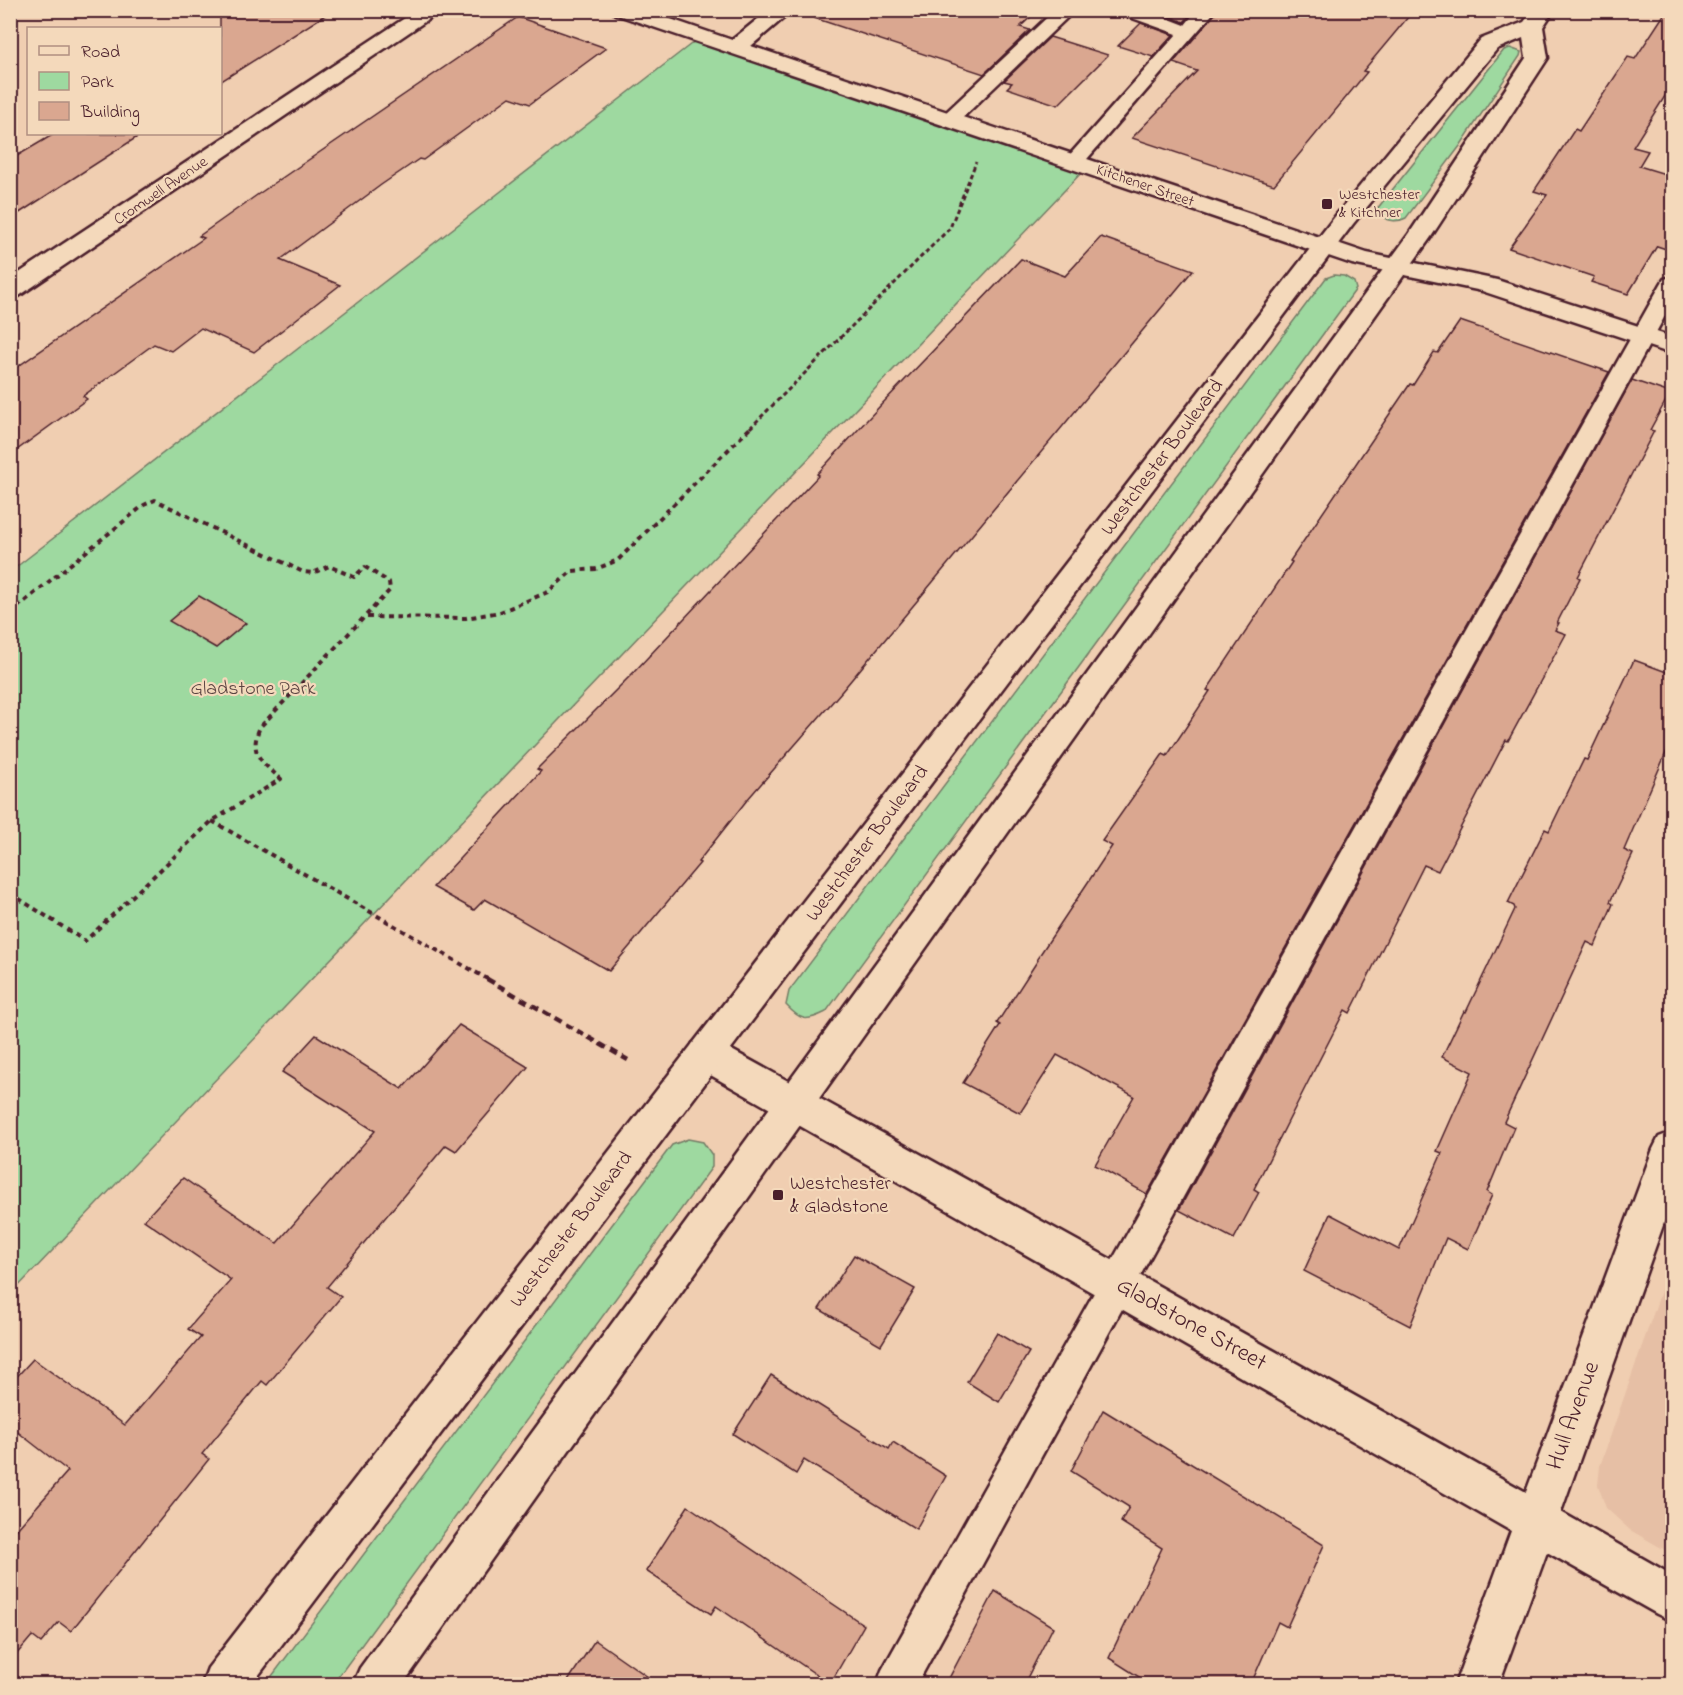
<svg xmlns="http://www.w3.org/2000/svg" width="1683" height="1695" font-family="'Indie Flower',sans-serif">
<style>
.built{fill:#e6bfa5}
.green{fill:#9ed9a0;stroke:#747c66;stroke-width:1.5}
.building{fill:#daa790;stroke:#4a1f2b;stroke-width:1.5}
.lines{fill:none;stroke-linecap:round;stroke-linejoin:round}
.service-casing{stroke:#4a1f2b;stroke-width:5}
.minor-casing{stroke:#4a1f2b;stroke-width:5}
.tertiary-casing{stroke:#4a1f2b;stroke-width:5}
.path-far2{stroke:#4a1f2b;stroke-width:3;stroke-dasharray:4.5 3;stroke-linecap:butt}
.path-far1{stroke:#4a1f2b;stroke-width:4;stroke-dasharray:5 4.5;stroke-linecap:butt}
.path{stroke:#4a1f2b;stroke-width:4.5;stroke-dasharray:8 5;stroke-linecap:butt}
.service{fill:#f4d9bb;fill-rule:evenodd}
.minor{fill:#f4d9bb;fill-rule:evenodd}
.tertiary{fill:#f4d9bb;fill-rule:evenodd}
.poi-dot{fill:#4a1f2b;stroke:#f4d9bb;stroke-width:2}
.labels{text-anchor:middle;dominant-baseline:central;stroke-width:4.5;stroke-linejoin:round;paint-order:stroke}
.far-street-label{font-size:16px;fill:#4a1f2b;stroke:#f4d9bb}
.far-poi-label{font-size:16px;fill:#4a1f2b;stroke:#f4d9bb;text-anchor:start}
.street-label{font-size:20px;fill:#4a1f2b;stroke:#f4d9bb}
.park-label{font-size:20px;fill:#5b4442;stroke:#f4d9bb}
.poi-label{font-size:20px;fill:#4a1f2b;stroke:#f4d9bb;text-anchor:start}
.near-street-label{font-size:24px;fill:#4a1f2b;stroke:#f4d9bb}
</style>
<rect width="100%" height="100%" fill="#f0ceb1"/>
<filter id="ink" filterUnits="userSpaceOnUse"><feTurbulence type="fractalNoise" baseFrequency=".0167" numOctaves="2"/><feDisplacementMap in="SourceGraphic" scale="12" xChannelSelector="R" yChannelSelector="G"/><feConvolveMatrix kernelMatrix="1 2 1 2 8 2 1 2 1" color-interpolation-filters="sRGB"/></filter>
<g filter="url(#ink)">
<!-- built -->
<polygon class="built" points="1672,1260 1672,1554 1630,1530 1606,1508 1598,1485 1600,1466"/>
<!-- green -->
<g class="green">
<polygon points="695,41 1082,172 11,1294 11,571"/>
<path d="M1510,48L1521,52L1520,56L1460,146L1406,218C1396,223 1389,221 1379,215L1377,209L1504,50Z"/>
<path d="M1334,275L1344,276L1354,282L1356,289L826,1012C806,1022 801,1021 786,1005L789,991L1326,278Z"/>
<polygon points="688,1139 703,1142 712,1155 712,1167 333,1684 266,1684 672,1145"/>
</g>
<!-- building -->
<g class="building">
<polygon points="220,10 333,10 220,82"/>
<polygon points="815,10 1038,10 1020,27 1030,30 984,74 814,18"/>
<polygon points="1154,10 1194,10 1184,22"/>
<polygon points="1218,10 1414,10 1363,71 1367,72 1274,185 1132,138 1197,71 1173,63"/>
<polygon points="1667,10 1672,10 1672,85 1633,147 1648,151 1639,166 1672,176 1672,251 1657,246 1628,294 1591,282 1594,277 1509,248 1547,195 1534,191 1575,129 1579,131 1628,57 1635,59"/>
<polygon points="518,17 606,48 530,104 510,97 423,160 419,159 381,185 280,260 340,285 254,352 201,328 171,351 154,344 83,396 87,399 10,455 10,372 204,238 199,236 257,195"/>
<polygon points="1141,23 1173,35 1153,57 1118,46"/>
<polygon points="1050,37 1108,55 1058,105 1007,88 1012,83 1004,81"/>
<polygon points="54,134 142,134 10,219 10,160"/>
<polygon points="1101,237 1193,270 842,691 747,800 698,862 700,863 609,971 485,899 474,910 433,887 541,771 537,769 634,672 819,475 817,474 880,406 1021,259 1065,276"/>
<polygon points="1460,321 1609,372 1147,1194 1095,1165 1134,1096 1057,1055 1020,1113 963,1083 1000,1025 997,1023 1038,960 1037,959 1112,846 1102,841 1163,754 1167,756 1210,691 1207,690 1292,562 1290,561 1410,384 1413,385 1434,352 1438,353"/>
<polygon points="1632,380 1670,393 1650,430 1654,431 1578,577 1580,578 1557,623 1559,623 1555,630 1566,634 1508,741 1506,740 1438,871 1424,865 1350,1013 1345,1010 1307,1084 1254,1189 1259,1192 1234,1239 1179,1210"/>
<polygon points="199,596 246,623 216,648 169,621"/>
<polygon points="1634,660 1672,674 1672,739 1624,850 1633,854 1610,902 1613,904 1595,946 1587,942 1504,1122 1514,1127 1487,1192 1492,1195 1468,1249 1446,1238 1410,1326 1304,1271 1330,1214 1399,1250 1442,1153 1437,1151 1472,1072 1442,1057 1464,1011 1466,1012 1515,909 1514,906 1508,903 1545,829 1549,831 1584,759 1587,760"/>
<polygon points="459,1025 528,1067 456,1151 446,1145 327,1287 341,1297 267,1385 262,1381 202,1454 209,1459 71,1631 59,1622 41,1643 32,1636 10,1662 10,1537 68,1471 10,1426 10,1384 33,1359 125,1425 201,1337 188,1329 231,1280 144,1220 183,1178 277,1243 375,1131 282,1072 316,1035 402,1089"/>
<polygon points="854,1255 915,1289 881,1345 819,1309"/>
<polygon points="997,1333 1029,1352 999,1402 967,1382"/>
<polygon points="771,1375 889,1449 893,1442 946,1476 916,1529 804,1460 796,1474 733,1434"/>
<polygon points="1103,1410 1324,1545 1287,1627 1278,1622 1251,1684 1150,1684 1109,1658 1162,1548 1121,1522 1129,1507 1071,1471"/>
<polygon points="688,1506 864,1625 830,1684 716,1606 711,1614 646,1571"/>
<polygon points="995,1591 1053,1627 1024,1684 946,1684"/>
<polygon points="595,1640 658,1684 566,1684"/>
</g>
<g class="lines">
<!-- service casing -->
<g class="service-casing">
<g id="service">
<polygon points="1055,10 1075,10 956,124 942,124 939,120 942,116"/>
<polygon points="1118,10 1146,10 1185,25 1197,10 1216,10 1081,166 1067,166 1064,162 1067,158 1177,34 1121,14"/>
<polygon points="1672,277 1672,303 917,1684 877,1684 882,1670 1661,284 1664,279"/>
</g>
</g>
<!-- minor casing -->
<g class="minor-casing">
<g id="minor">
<polygon points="417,10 442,10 19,296 10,299 10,279"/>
<polygon points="612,10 644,10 732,40 769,10 793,10 751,46 1367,253 1497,280 1672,337 1672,354 1482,291 1352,264 615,14"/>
<polygon points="706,1038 719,1043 1132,1271 1526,1492 1653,1149 1659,1137 1672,1132 1672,1200 1561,1512 1672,1575 1672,1621 1657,1614 1547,1552 1499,1684 1455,1684 1511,1531 693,1065 688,1054 693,1043"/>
</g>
</g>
<!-- tertiary casing -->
<g class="tertiary-casing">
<polygon id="tertiary" points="1533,10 1554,10 1543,27 1548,58 1431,237 403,1684 353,1684 360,1668 1409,234 1526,58 1523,38 1497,49 1353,224 252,1684 202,1684 208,1668 1337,214 1481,39 1524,22"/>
</g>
<!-- path-far2 -->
<polyline class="path-far2" points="750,428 950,228 976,162"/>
<!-- path-far1 -->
<g class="path-far1">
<path d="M10,613L144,505L155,500L303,572L313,573L329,566L354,577L365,567L389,582L390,590L260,727C248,754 262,762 281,779L212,821L85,941L10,893"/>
<polyline points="367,617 466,618 500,612 548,592 572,571 596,569 618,560 752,426"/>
<polyline points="212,821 489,980"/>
</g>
<!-- path -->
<polyline class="path" points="487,979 628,1060"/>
<!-- service -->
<use href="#service" class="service"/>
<!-- minor -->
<use href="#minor" class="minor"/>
<!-- tertiary -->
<use href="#tertiary" class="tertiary"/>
</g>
</g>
<!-- markers -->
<g class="poi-dot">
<rect x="1321" y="198" width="12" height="12" rx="3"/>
<rect x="772" y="1189" width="12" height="12" rx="3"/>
</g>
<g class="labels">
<!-- far-street labels -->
<g class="far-street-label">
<text transform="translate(1145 186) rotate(19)">Kitchener Street</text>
<text transform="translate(161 191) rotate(-34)">Cromwell Avenue</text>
</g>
<!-- far-poi labels -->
<g class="far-poi-label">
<text x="1339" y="195">Westchester<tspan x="1339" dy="18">&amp; Kitchner</tspan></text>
</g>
<!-- street labels -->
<g class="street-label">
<text transform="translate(1163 458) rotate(-53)">Westchester Boulevard</text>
<text transform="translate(868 844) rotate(-53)">Westchester Boulevard</text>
<text transform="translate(572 1230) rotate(-53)">Westchester Boulevard</text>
</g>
<!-- park labels -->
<g class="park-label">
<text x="253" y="689">Gladstone Park</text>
</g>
<!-- poi labels -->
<g class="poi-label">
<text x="790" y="1184">Westchester<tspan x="790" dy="23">&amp; Gladstone</tspan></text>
</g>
<!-- near-street labels -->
<g class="near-street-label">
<text transform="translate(1191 1325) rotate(29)">Gladstone Street</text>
<text transform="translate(1574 1416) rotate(-70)">Hull Avenue</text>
</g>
</g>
<!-- margin -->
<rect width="1683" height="1695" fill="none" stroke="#f4d9bb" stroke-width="36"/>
<rect x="18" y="18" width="1647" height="1659" fill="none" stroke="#4a1f2b" stroke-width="2" filter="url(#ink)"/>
<!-- legend -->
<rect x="27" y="27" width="195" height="108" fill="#f4d9bb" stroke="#b08f81" stroke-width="1.5"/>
<rect x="39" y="46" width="30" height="9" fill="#f4d9bb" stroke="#b08f81" stroke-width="1.5"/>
<text x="81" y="57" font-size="18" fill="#4a1f2b">Road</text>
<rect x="39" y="72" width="30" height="18" fill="#9ed9a0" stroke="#b08f81" stroke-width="1.5"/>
<text x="81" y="87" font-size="18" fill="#4a1f2b">Park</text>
<rect x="39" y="102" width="30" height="18" fill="#daa790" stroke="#b08f81" stroke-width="1.5"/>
<text x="81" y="117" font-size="18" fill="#4a1f2b">Building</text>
</svg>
